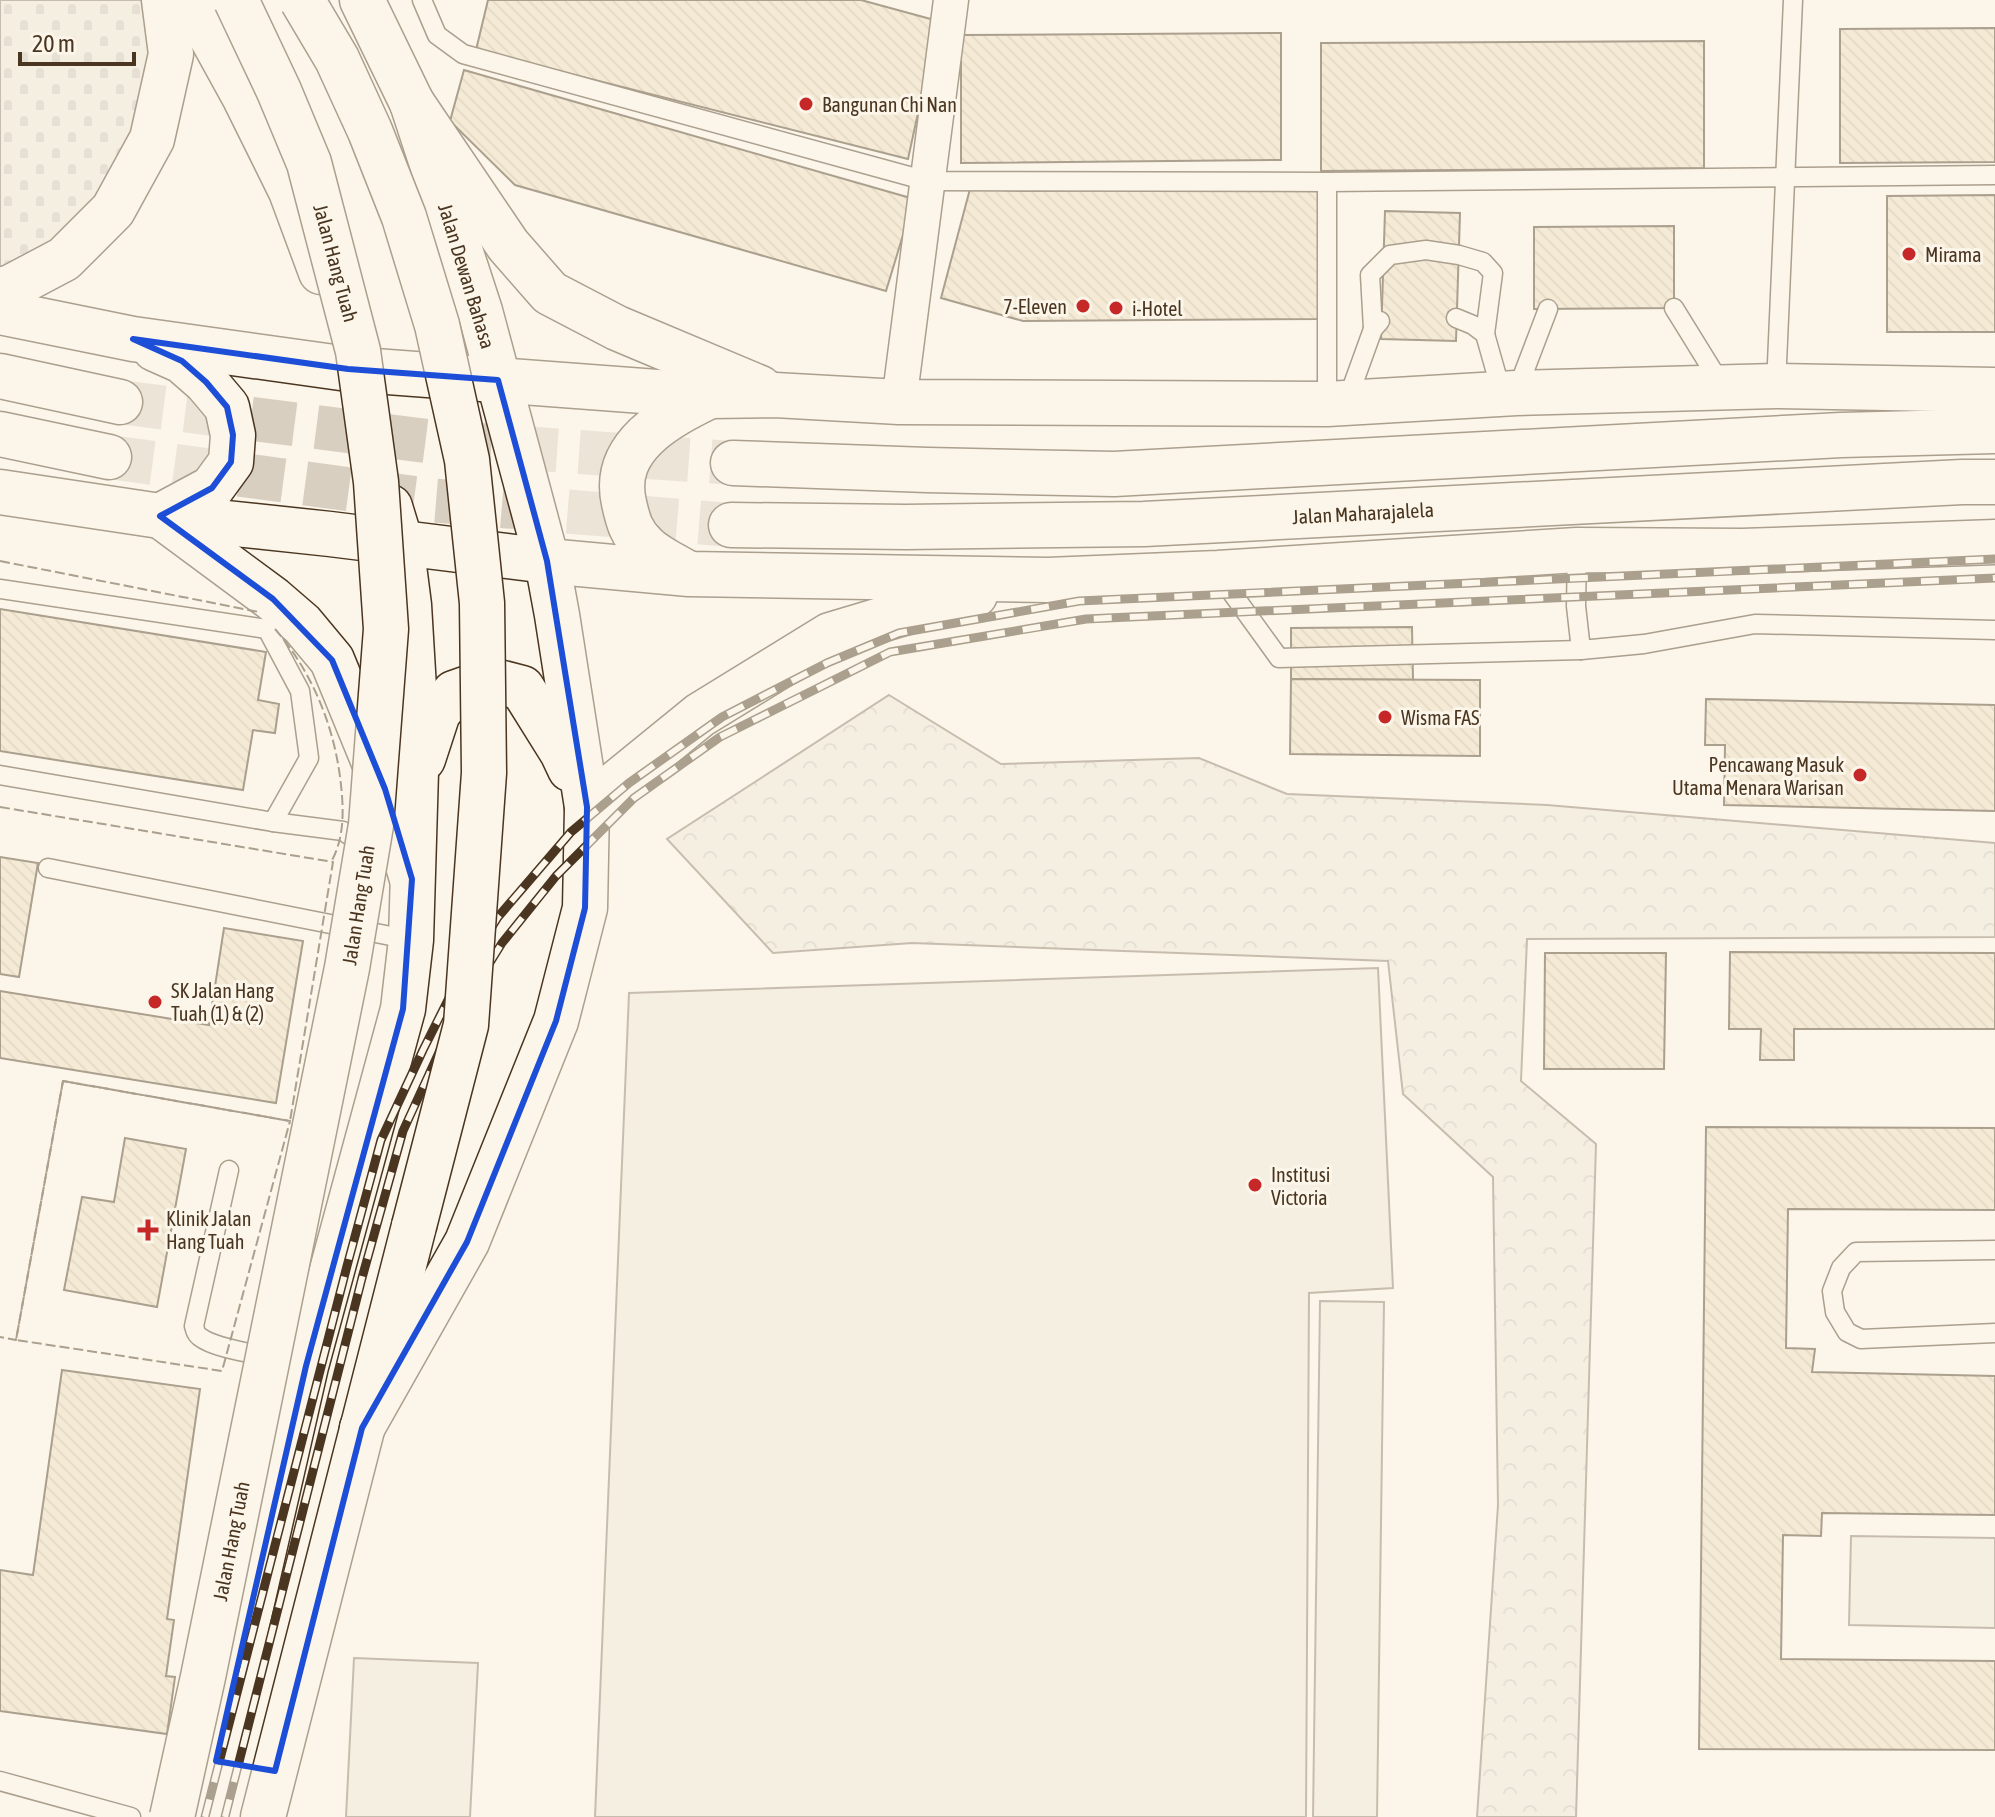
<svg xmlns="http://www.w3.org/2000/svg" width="1995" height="1817" font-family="'Asap Condensed',sans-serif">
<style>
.forest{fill:url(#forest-crowns);stroke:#887966;stroke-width:2}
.cemetery{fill:url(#cemetery-stones);stroke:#887966;stroke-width:2}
.garden{fill:#ede6d9;stroke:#887966;stroke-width:2}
.building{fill:url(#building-back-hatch);stroke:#4a3520;stroke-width:2}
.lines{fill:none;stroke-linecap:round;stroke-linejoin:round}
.highway-tunnel{stroke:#d8cfc1;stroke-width:44;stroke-dasharray:44 22;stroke-linecap:butt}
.lane-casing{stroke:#4a3520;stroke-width:21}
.street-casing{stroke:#4a3520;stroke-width:37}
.secondary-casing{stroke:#4a3520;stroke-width:47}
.highway-casing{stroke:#4a3520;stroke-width:47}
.lane{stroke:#fbf6e9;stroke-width:18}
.street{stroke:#fbf6e9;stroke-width:34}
.secondary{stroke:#fbf6e9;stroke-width:44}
.highway{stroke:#fbf6e9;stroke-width:44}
.rail-casing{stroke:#4a3520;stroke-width:9}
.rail{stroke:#fbf6e9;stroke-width:6;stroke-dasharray:18;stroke-linecap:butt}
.secondary-bridge-casing{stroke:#4a3520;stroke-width:47;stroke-linecap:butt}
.secondary-bridge{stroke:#fbf6e9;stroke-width:44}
.fence{stroke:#4a3520;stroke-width:2;stroke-dasharray:10 4;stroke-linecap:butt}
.marked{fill:none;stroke:#1d4ed8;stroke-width:6;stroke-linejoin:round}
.poi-dot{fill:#c62828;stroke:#fbf6e9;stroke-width:3}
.labels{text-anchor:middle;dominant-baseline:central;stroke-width:6;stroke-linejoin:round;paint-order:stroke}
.poi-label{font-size:20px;fill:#4a3520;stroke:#fbf6e9;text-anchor:start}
.street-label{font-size:20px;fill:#4a3520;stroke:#fbf6e9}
</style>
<defs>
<pattern id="forest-crowns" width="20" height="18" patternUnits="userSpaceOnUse" patternTransform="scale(2)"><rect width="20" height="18" fill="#ede6d9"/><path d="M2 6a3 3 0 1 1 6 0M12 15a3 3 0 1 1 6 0" fill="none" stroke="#cdc6ba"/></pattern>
<pattern id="cemetery-stones" width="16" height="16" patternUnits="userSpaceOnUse" patternTransform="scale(2)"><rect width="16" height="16" fill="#ede6d9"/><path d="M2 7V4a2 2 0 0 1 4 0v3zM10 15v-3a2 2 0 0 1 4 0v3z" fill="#cdc6ba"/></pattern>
<pattern id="building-back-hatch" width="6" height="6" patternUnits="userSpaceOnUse" patternTransform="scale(2)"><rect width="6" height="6" fill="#ecdcbc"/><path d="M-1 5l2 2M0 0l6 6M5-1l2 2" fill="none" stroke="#ccbda1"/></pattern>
</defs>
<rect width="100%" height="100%" fill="#fbf6e9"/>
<!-- forest -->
<polygon class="forest" points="889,695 1001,764 1199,758 1287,794 1547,805 1995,843 1995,937 1527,939 1521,1081 1596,1144 1576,1817 1477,1817 1498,1505 1493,1177 1403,1094 1388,961 912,943 773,953 667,839"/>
<!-- cemetery -->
<polygon class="cemetery" points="0,0 158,0 137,168 0,286"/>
<!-- garden -->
<g class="garden">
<polygon points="1378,968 1393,1288 1309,1293 1306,1817 595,1817 629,993"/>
<polygon points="1320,1301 1384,1302 1377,1817 1313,1817"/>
<polygon points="1851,1536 1995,1538 1995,1628 1849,1625"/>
<polygon points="354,1658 478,1663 470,1817 346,1817"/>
</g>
<!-- building -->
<g class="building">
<polygon points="488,0 861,0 938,21 908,159 476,50"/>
<polygon points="1995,28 1995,162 1840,163 1840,29"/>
<polygon points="1281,33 1281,160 961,163 961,35"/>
<polygon points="1704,41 1704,168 1321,171 1321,43"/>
<polygon points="464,70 914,199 886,291 515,185 450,121"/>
<polygon points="1318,188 1319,319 1023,321 941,298 970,189 1023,191"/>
<polygon points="1995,195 1995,332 1887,332 1887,196"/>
<polygon points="1385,211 1460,213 1456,341 1381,339"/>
<polygon points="1674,226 1674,308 1534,309 1534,227"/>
<polygon points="0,609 266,652 258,700 279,704 275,733 253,730 243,790 0,751"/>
<polygon points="1412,627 1413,680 1291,679 1291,628"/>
<polygon points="1291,679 1480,680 1480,756 1290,754"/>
<polygon points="1706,699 1995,705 1995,811 1724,805 1725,745 1705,745"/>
<polygon points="0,857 38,863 19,977 0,974"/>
<polygon points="224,928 303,941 276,1103 0,1058 0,991 209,1025"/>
<polygon points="1730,952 1995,953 1995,1029 1794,1029 1794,1060 1760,1060 1761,1029 1729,1029"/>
<polygon points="1545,953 1666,953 1664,1069 1544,1069"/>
<polygon points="1706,1127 1995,1128 1995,1210 1788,1209 1786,1348 1815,1349 1812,1372 1995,1376 1995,1515 1822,1513 1821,1536 1783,1535 1781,1659 1995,1661 1995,1750 1699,1749"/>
<polygon points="125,1138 186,1149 157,1307 64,1290 82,1197 114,1202"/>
<polygon points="62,1370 200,1389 167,1619 174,1620 166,1676 175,1677 167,1734 0,1711 0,1570 33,1575"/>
</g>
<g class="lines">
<!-- highway-tunnel -->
<g class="highway-tunnel">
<polyline points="120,402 426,441 733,463"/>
<polyline points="109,457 429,500 731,525"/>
</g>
<!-- lane casing -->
<g class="lane-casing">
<g id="lane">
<polyline points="422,0 437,35 463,54 927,181 1327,182 1995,175"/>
<polyline points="1674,308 1721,384"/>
<polyline points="1456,318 1473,325 1485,334 1502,394"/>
<polyline points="1373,329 1370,275 1390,255 1426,250 1459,255 1483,262 1493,273 1485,334"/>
<polyline points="1776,386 1793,0"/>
<polyline points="1516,393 1548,309"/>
<polyline points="1347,401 1373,329 1380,321"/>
<polyline points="1327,404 1327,182"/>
<polyline points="1577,550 1576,606 1581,650"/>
<polyline points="1219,575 1279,658 1581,650 1644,644 1755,624 1995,630"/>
<polyline points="0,589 267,629 300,691 309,758 273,822"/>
<polyline points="0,775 273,822 343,831 367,848"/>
<polyline points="48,868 411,940"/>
<path d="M229,1170L194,1326C196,1332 195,1333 200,1337C214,1348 251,1353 269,1357"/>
<polyline points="1995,1250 1856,1252 1841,1268 1832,1291 1835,1312 1847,1332 1861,1339 1995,1333"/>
<polyline points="0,1781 131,1817"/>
</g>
</g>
<!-- street casing -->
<g class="street-casing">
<polyline id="street" points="899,402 951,0"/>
</g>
<!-- secondary casing -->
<g class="secondary-casing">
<g id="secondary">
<polyline points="191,0 245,98 291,191 321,272"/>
<polyline points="423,759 438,713 454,693 491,680 522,688 562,752 570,769"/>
<polyline points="362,1428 467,1242 556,1021 585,908 587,807 557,615 547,561 480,311 412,103 362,0"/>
<polyline points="203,1817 306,1366 403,1009 411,940 417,738 409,605 401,543 390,507"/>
<polyline points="263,1817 414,1226"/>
</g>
</g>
<!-- highway casing -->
<g class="highway-casing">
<g id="highway">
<polyline points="412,103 508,245 550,293 617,328 760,388"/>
<polyline points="0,290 11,287 64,259 113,210 152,139 171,54 164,0"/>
<polyline points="0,312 133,339 348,369 710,396 775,395 899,402 1327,404 1516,393 1776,386 1995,390"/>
<polyline points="155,349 182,361 206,382 227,407 233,435 231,462 212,488 160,516"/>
<polyline points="0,376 120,402"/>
<polyline points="0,434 109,457"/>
<polyline points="733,463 927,470 1114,474 1841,435 1995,431"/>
<polyline points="0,492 160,516 330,534 547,561 689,574 1048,580 1218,573 1577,550 1742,551 1995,542"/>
<polyline points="161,516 273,599 302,624 332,660 385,789 412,879"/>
<polyline points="731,525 906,527 1144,524 1962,482 1995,482"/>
<path d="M687,573C674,565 656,557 645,546C631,533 628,521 624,503C611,446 667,417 710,396"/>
<polyline points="587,807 700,715 830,635 937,603 975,595"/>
</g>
</g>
<!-- lane -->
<use href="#lane" class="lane"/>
<!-- street -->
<use href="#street" class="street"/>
<!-- secondary -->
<use href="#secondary" class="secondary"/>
<!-- highway -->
<use href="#highway" class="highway"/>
<!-- rail casing -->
<g class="rail-casing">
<g id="rail">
<polyline points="205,1817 347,1266 381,1140 423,1050 452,992 498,917 571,832 629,783 722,717 827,663 899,633 1079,601 1995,559"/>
<polyline points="225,1817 362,1278 403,1131 452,1024 502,943 556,876 634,798 720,737 890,652 1086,619 1995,578"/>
</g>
</g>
<!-- rail -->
<use href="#rail" class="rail"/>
<!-- secondary-bridge casing -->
<g class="secondary-bridge-casing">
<g id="secondary-bridge">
<polyline points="302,0 337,59 370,131 404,217 437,325 467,460 482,603 484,773 466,1025 414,1226"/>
<polyline points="172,1817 203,1677 347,968 371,825 386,629 376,482 358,351 309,163 279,91 236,0"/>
</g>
</g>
<!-- secondary-bridge -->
<use href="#secondary-bridge" class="secondary-bridge"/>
<!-- fence -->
<g class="fence">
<polyline points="0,561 259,612"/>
<path d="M275,629C313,673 335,728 341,785C344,812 344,839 331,862"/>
<polyline points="0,807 333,862 290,1121 63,1081 16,1340 0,1337"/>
<polygon points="63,1081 290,1121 222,1371 16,1340"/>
</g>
</g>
<!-- marked area -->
<path d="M0 0H1995V1817H0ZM133,339L348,369L498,380L547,561L587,807L585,908L556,1021L467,1242L362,1428L275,1771L216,1761L306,1366L403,1009L412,879L385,789L332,660L273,599L160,516L212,488L231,462L233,435L227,407L206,382L182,361Z" fill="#fbf6e9" fill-opacity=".55" fill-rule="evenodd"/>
<path class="marked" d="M133,339L348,369L498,380L547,561L587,807L585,908L556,1021L467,1242L362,1428L275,1771L216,1761L306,1366L403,1009L412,879L385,789L332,660L273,599L160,516L212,488L231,462L233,435L227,407L206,382L182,361Z"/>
<!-- markers -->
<g class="poi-dot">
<circle cx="806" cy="104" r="8"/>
<circle cx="1909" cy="254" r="8"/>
<circle cx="1083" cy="306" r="8"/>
<circle cx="1116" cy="308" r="8"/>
<circle cx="1385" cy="717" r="8"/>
<circle cx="1860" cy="775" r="8"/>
<circle cx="155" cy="1002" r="8"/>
<circle cx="1255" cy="1185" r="8"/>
<path d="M144 1218h8v8h8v8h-8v8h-8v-8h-8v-8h8z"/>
</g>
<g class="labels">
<!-- poi labels -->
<g class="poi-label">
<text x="822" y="104">Bangunan Chi Nan</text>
<text x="1925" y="254">Mirama</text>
<text x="1067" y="306" text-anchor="end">7-Eleven</text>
<text x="1132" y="308">i-Hotel</text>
<text x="1401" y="717">Wisma FAS</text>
<text x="1844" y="764" text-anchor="end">Pencawang Masuk<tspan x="1844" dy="23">Utama Menara Warisan</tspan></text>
<text x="171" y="990">SK Jalan Hang<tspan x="171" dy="23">Tuah (1) &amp; (2)</tspan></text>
<text x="1271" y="1174">Institusi<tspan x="1271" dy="23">Victoria</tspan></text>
<text x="166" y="1218">Klinik Jalan<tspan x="166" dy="23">Hang Tuah</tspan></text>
</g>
<!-- street labels -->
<g class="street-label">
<text transform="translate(336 263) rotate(75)">Jalan Hang Tuah</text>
<text transform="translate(467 276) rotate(73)">Jalan Dewan Bahasa</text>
<text transform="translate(1363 513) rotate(-3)">Jalan Maharajalela</text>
<text transform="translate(358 905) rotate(-81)">Jalan Hang Tuah</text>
<text transform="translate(231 1541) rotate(-79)">Jalan Hang Tuah</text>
</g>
</g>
<!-- scale -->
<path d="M20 52v12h114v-12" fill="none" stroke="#4a3520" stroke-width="4"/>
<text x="32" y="52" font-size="24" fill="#4a3520" stroke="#fbf6e9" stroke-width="6" paint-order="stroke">20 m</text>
</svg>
